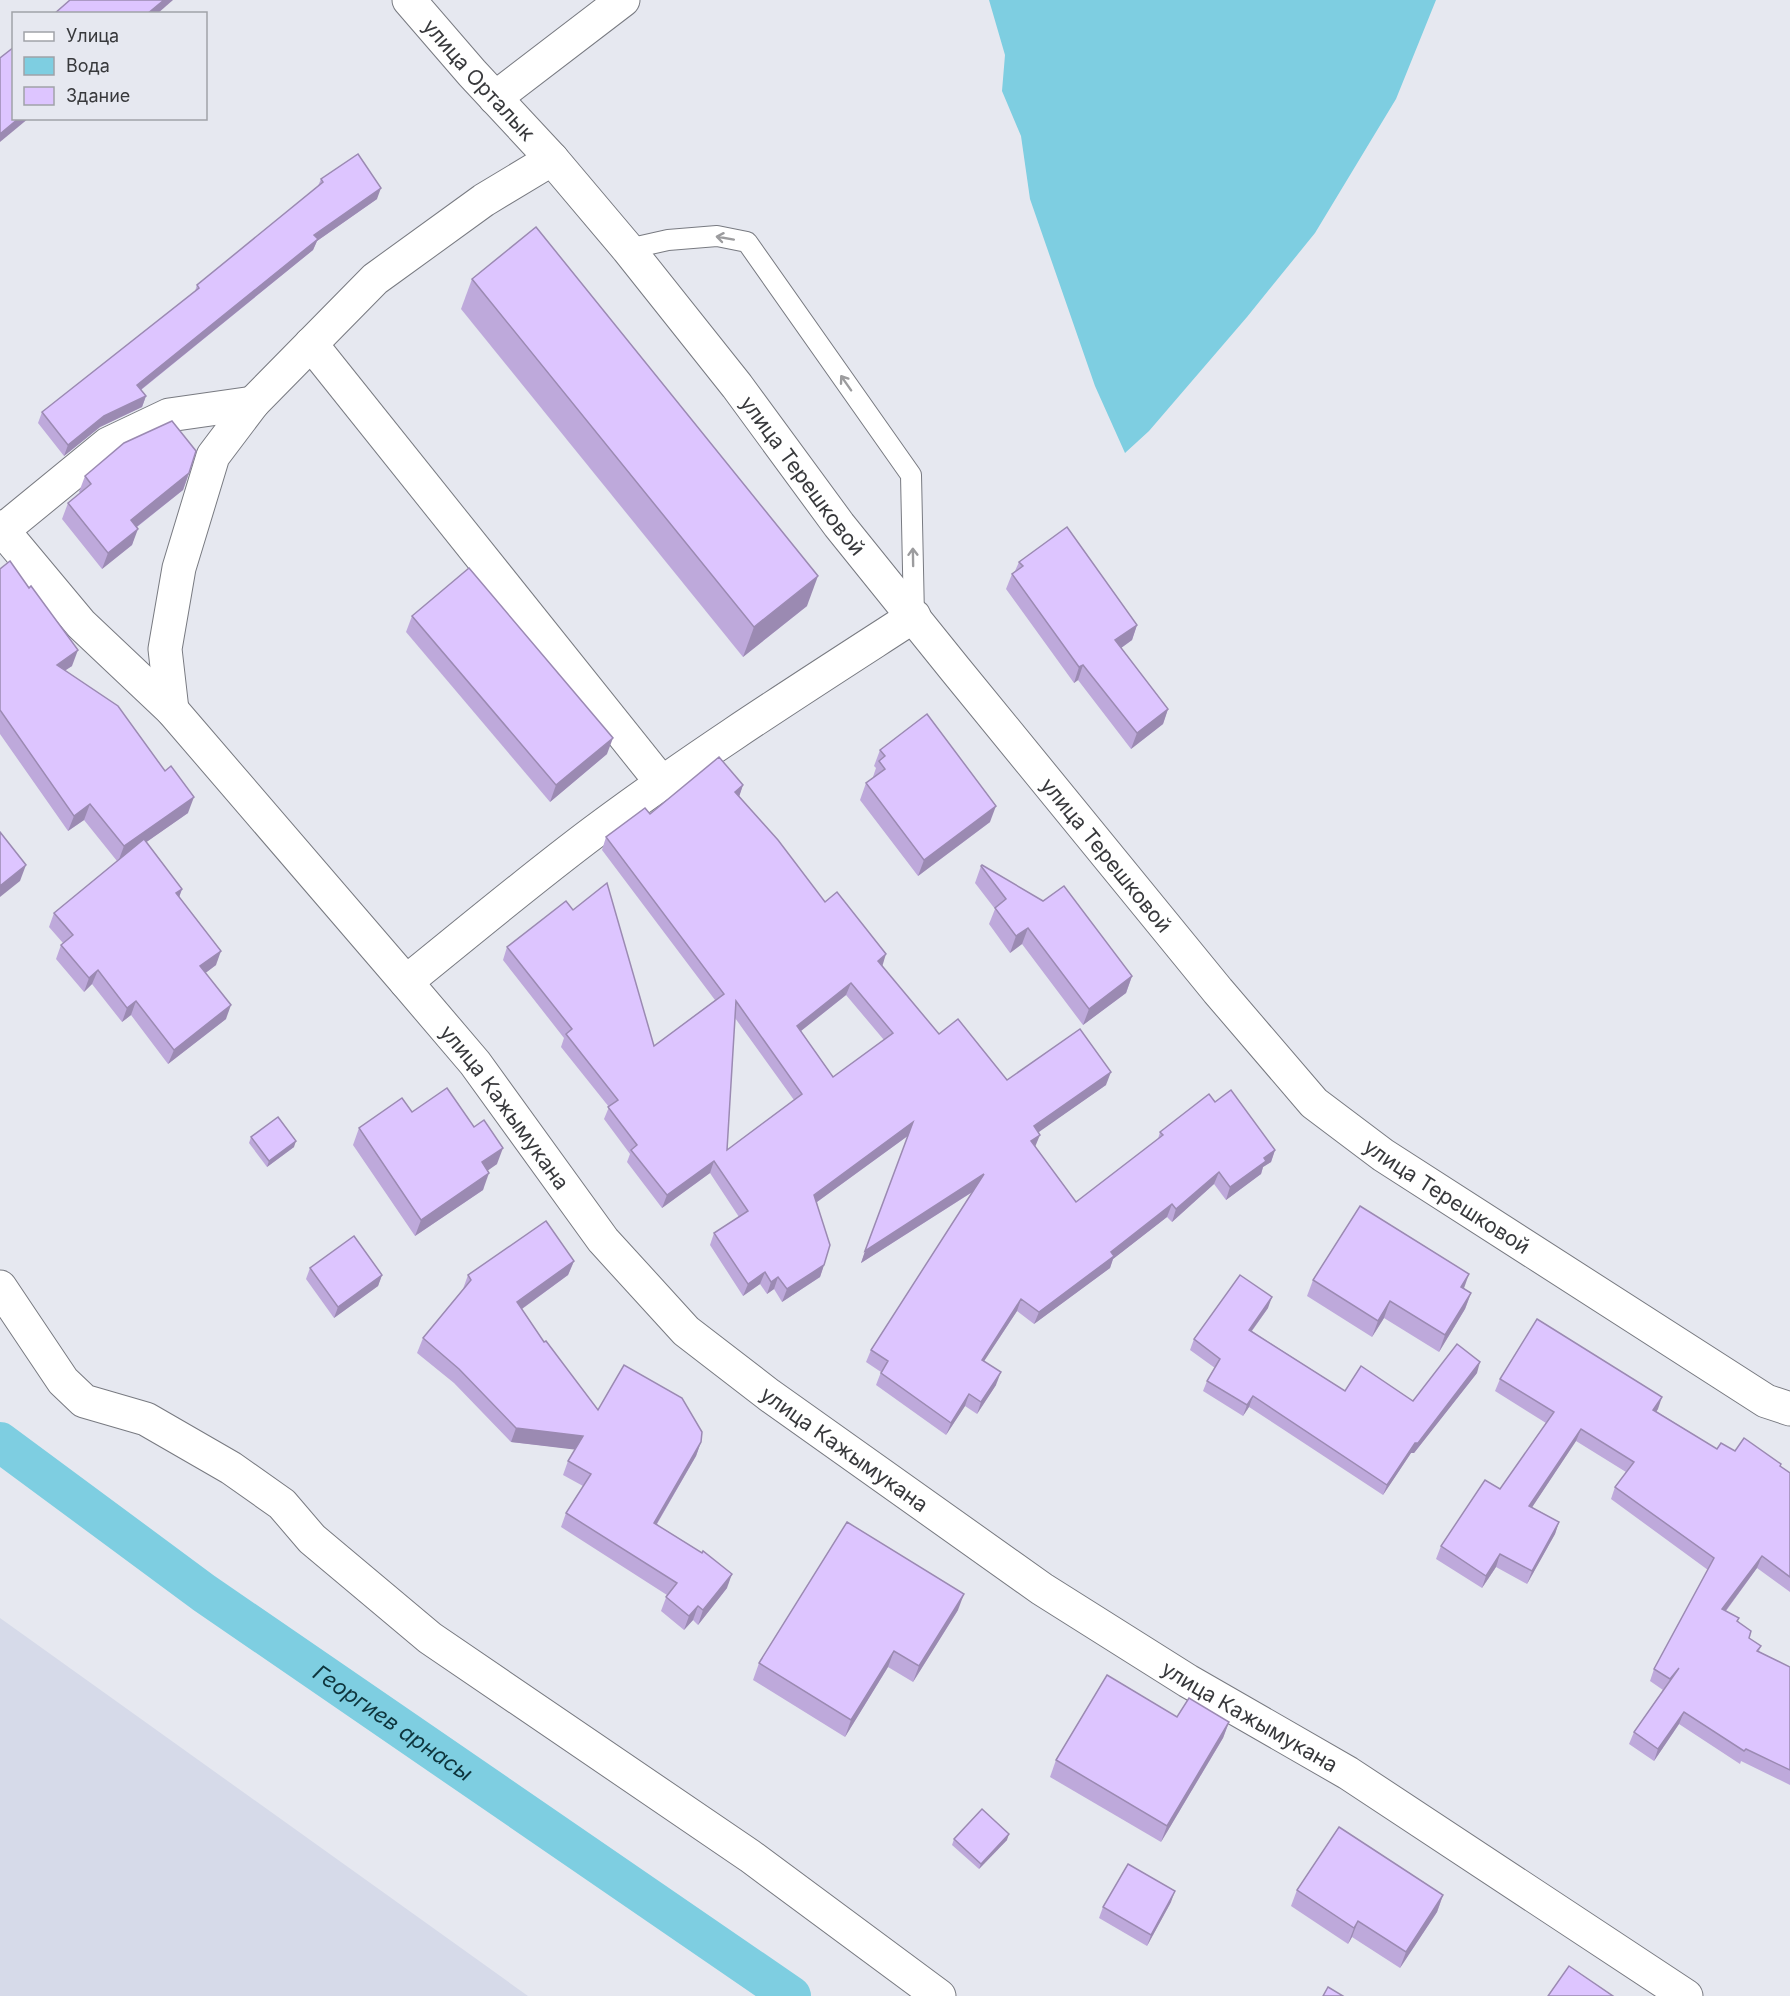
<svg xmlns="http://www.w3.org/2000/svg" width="1790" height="1996" font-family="Inter,sans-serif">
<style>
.built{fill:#d6dae9}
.water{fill:#7ecee1}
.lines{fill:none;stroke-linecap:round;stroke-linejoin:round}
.canal{stroke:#7ecee1;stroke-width:40}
.service-casing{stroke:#787a81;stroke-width:22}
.minor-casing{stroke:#787a81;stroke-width:35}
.tertiary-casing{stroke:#787a81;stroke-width:35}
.service{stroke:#fff;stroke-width:20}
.minor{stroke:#fff;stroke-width:33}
.tertiary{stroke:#fff;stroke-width:33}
.wall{fill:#bea9db;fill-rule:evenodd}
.shaded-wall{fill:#9b8ab2}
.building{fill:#ddc5ff;stroke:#9b8ab2;stroke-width:1.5;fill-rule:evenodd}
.oneway{stroke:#9c9c9e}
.labels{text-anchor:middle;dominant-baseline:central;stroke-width:4.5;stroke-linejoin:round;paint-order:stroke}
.street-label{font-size:21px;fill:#38393c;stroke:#e6e8f0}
.water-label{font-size:22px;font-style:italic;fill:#0e353d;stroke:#e6e8f0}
</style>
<rect width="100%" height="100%" fill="#e6e8f0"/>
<!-- built -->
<polygon class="built" points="0,1618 528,1996 0,1996"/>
<!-- water -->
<polygon class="water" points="989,0 1436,0 1396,99 1315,233 1247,317 1149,431 1125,453 1095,386 1030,199 1021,136 1002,91 1005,55"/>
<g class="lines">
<!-- canal -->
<path class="canal" id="s1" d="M0,1442L204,1593L791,1996"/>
<!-- service casing -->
<g class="service-casing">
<polyline id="service" points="628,249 668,240 717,236 747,242 911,475 914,616"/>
</g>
<!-- minor casing -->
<g class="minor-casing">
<g id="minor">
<polyline points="495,98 623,0"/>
<polyline points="311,344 662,783"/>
<path id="s2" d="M0,527L81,624L172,710L406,982L475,1063L603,1240L686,1331L769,1395L1042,1589L1188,1681L1348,1773L1686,1996"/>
<polyline points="3,530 108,444 169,415 253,403"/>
<path id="s3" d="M172,710L165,649L179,568L213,456L253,403L375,279L484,200L552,159L628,249L737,386L839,525L955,669L1218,991L1314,1103L1383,1155L1766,1401L1790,1409"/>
<path d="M406,982C468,932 530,880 594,832C697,755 806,686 914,616"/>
<polyline points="0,1287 63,1381 84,1401 146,1419 231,1468 282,1504 312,1539 430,1638 750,1856 939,1996"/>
</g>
</g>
<!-- tertiary casing -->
<g class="tertiary-casing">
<g id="tertiary">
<path id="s4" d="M409,0L472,73L552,159"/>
</g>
</g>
<!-- service -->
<use href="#service" class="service"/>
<!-- minor -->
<use href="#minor" class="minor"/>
<!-- tertiary -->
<use href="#tertiary" class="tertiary"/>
</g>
<!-- wall -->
<g class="wall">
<polygon points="321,179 377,199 317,241 313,250 141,390 146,396 142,407 100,427 64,456 38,423 42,412 195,291 197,285 318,186"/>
<polygon points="472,279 807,606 743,657 461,309"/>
<polygon points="189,473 183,490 137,527 132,545 102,569 62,519 68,503 80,493 79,492 85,476"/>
<polygon points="1019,562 1137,625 1132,640 1121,648 1168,709 1163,724 1131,749 1078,680 1074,683 1006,589 1012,574 1015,571"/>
<polygon points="0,569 72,666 65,670 188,813 146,842 182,889 179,897 216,965 205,973 226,1019 168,1064 131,1015 122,1022 92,984 84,992 56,959 61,945 63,943 49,927 54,913 117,861 84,820 68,831 0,734"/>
<polygon points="412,616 607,754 550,802 406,632"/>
<polygon points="880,750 990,822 918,876 860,800 866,783 873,778 873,777 876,768 874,766"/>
<path d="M743,785L739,796L825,902L939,1034L1007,1080L1106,1085L1038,1132L1035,1146L1076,1202L1158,1139L1160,1132L1215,1102L1275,1150L1271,1162L1263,1167L1261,1174L1226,1200L1214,1184L1172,1222L1167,1217L1113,1259L1110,1268L1034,1324L1017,1311L984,1361L996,1385L977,1414L965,1406L946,1435L876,1385L881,1372L866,1362L871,1350L974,1191L861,1263L909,1135L817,1202L824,1265L820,1277L782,1302L774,1289L767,1294L760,1284L743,1296L710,1245L714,1233L739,1217L710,1173L662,1208L627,1162L630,1154L604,1119L609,1107L561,1047L564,1038L503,960L507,947L654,1046L715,1000L602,850L606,837L650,814ZM846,995L884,1040L833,1077L801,1031ZM735,1018L794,1100L727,1150Z"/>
<polygon points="981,866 1132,976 1126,993 1083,1025 1022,944 1010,953 989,924 995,909 975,883"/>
<polygon points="412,1112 497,1164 487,1170 483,1190 415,1236 353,1145 359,1128"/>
<polygon points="251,1137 294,1147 267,1167 249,1143"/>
<polygon points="574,1261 568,1275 522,1309 544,1342 598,1410 701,1442 696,1456 657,1524 727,1588 698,1625 693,1620 684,1630 661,1611 667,1595 561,1527 566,1513 583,1486 563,1475 568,1461 575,1449 511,1442 454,1383 417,1353 423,1338 463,1289 468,1275"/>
<polygon points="310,1268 382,1275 378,1286 334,1318 306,1279"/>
<polygon points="1313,1280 1464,1288 1471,1293 1465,1309 1439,1352 1384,1318 1372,1337 1307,1296"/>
<polygon points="1268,1308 1252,1331 1345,1391 1413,1401 1477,1373 1414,1453 1411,1453 1383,1495 1249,1407 1243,1416 1203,1391 1207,1381 1215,1368 1190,1350 1194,1339"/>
<polygon points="1500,1379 1658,1409 1656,1411 1717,1449 1735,1451 1780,1466 1790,1473 1790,1592 1757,1568 1726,1611 1738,1621 1749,1638 1761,1646 1759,1651 1790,1667 1790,1785 1741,1761 1740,1764 1679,1724 1654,1761 1629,1744 1634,1732 1663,1690 1650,1681 1654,1669 1708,1570 1611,1499 1615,1487 1626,1472 1576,1441 1532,1507 1559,1522 1555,1534 1527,1584 1496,1567 1482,1588 1436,1559 1441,1546 1500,1489 1546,1423 1495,1391"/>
<polygon points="958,1610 913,1682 888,1667 845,1737 753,1680 759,1663"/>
<polygon points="1177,1717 1229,1722 1223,1738 1161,1842 1050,1777 1056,1760"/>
<polygon points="954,1839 1007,1840 979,1869 952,1845"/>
<polygon points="1297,1890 1443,1895 1437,1912 1400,1968 1352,1937 1348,1944 1291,1906"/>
<polygon points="1171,1902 1147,1946 1099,1918 1103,1907"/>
</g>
<!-- shaded-wall -->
<g class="shaded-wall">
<polygon points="164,0 173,0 157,14 147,14"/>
<polygon points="19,118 29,118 0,142 0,134"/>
<polygon points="381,188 377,199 317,241 313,250 133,396 137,385 314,235"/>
<polygon points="146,396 142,407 100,427 64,456 68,445 104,416"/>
<polygon points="189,473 183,490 125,536 131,520"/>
<polygon points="138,529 132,545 102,569 108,553"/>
<polygon points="818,576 807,606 743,657 754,627"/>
<polygon points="1137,625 1132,640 1110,656 1115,640"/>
<polygon points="78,650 72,666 51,680 57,665"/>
<polygon points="1083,665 1078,680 1074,683 1079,667"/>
<polygon points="1168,709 1163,724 1131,749 1137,733"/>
<polygon points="613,738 607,754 550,802 556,785"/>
<polygon points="743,785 739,797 735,792"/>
<polygon points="194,797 188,813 118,862 124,846"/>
<polygon points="90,804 84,820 68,831 74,816"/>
<polygon points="996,806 990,822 918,876 924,860"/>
<polygon points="26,865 20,881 0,897 0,886"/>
<polygon points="182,889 177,903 176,893"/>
<polygon points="1028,928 1022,944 1010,953 1016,936"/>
<polygon points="221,951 216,965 195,981 200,966"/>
<polygon points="886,954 882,967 878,961"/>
<polygon points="98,970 92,984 84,992 89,978"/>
<polygon points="1132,976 1126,993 1083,1025 1089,1009"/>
<polygon points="851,983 846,995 792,1038 797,1026"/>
<polygon points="136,1001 131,1015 122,1022 127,1008"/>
<polygon points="231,1005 226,1019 168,1064 174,1050"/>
<polygon points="1111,1072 1106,1085 1029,1139 1034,1126"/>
<polygon points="913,1122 909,1135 810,1207 814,1195"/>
<polygon points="1040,1135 1035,1147 1031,1141"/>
<polygon points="296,1141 294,1147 267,1167 269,1161"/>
<polygon points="503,1148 497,1164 476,1179 482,1162"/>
<polygon points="1275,1150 1271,1162 1263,1167 1261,1174 1226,1200 1230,1187 1264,1158"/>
<polygon points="714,1161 710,1173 662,1208 667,1195"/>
<polygon points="1219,1172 1214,1184 1172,1222 1176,1209"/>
<polygon points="489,1173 483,1190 415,1236 421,1220"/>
<polygon points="984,1174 980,1187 861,1263 865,1251"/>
<polygon points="1172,1204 1167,1217 1113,1259 1110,1268 1034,1324 1039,1312 1111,1252"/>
<polygon points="574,1261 568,1275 512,1316 517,1302"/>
<polygon points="824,1265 820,1277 782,1302 787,1289"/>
<polygon points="765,1272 760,1284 743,1296 748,1284"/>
<polygon points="1469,1274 1463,1291 1461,1287"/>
<polygon points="382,1275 378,1286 334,1318 338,1307"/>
<polygon points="778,1277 774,1289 767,1294 771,1282"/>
<polygon points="1471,1293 1465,1309 1439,1352 1445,1335"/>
<polygon points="1272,1297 1268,1308 1245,1340 1249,1330"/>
<polygon points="1021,1299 1017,1311 977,1372 982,1360"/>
<polygon points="1390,1301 1384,1318 1372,1337 1378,1321"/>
<polygon points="1480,1362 1477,1373 1414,1453 1411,1453 1383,1495 1387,1485 1415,1443"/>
<polygon points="1001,1372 996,1385 977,1414 981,1402"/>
<polygon points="969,1394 965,1406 946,1435 951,1423"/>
<polygon points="1253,1396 1249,1407 1243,1416 1247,1405"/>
<polygon points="1662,1397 1658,1409 1649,1422 1653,1410"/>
<polygon points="516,1428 583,1436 578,1450 511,1442"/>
<polygon points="1581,1429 1576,1441 1525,1518 1529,1506"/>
<polygon points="701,1442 696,1456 649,1537 654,1523"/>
<polygon points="1559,1522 1555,1534 1527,1584 1532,1571"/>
<polygon points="1500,1554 1496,1567 1482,1588 1486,1576"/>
<polygon points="1762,1556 1757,1568 1718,1621 1722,1609"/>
<polygon points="732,1574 727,1588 698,1625 703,1610"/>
<polygon points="964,1594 958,1610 913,1682 919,1666"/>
<polygon points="698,1606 693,1620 684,1630 689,1616"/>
<polygon points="894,1651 888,1667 845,1737 851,1720"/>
<polygon points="1684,1712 1679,1724 1654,1761 1658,1749"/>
<polygon points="1229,1722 1223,1738 1161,1842 1167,1826"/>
<polygon points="1009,1834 1007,1840 979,1869 981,1864"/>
<polygon points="1175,1891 1171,1902 1147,1946 1151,1935"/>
<polygon points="1443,1895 1437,1912 1400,1968 1406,1952"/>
<polygon points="1358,1921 1352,1937 1348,1944 1354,1928"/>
</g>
<!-- building -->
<g class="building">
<polygon points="70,0 164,0 147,14 54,14"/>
<polygon points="14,47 14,118 19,118 0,134 0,58"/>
<polygon points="358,154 381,188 314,235 318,239 137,385 146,396 104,416 68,445 42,412 199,288 197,285 323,182 321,179"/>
<polygon points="536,227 818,576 754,627 472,279"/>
<polygon points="172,421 196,451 189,473 131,520 138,529 108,553 68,503 91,484 85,476 124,443"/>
<polygon points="1067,527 1137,625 1115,640 1168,709 1137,733 1083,665 1079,667 1012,574 1023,566 1019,562"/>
<polygon points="10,561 29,588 31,586 78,650 57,665 118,706 165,771 171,766 194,797 124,846 90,804 74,816 0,710 0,569"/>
<polygon points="469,568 613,738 556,785 412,616"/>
<polygon points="927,714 996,806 924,860 866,783 885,769 879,761 885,756 880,750"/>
<path d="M719,757L743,785L735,792L778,840L825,902L837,892L886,954L878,961L939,1034L958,1019L1007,1080L1080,1029L1111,1072L1034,1126L1040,1135L1031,1141L1076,1202L1163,1135L1160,1132L1209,1094L1215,1102L1231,1090L1275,1150L1264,1158L1266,1161L1230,1187L1219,1172L1176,1209L1172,1204L1111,1252L1114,1256L1039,1312L1021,1299L982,1360L1001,1372L981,1402L969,1394L951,1423L881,1373L888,1361L871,1350L984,1174L865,1251L913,1122L814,1195L830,1245L824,1265L787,1289L778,1277L771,1282L765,1272L748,1284L714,1233L748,1211L714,1161L667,1195L631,1150L637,1145L608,1107L618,1100L566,1034L572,1029L507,947L566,901L573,910L607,883L654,1046L724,994L606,837L645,808L650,814ZM851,983L893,1033L833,1077L797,1026ZM736,1001L802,1094L727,1150Z"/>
<polygon points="0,832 26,865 0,886"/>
<polygon points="144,839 182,889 176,893 221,951 200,966 231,1005 174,1050 136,1001 127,1008 98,970 89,978 61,945 73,935 54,913"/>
<polygon points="982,865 1043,901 1064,886 1132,976 1089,1009 1028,928 1016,936 995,908 1006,899 981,866"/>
<polygon points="447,1088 474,1127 484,1120 503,1148 482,1162 489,1173 421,1220 359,1128 402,1098 412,1112"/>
<polygon points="278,1117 296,1141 269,1161 251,1137"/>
<polygon points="1360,1206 1469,1274 1461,1287 1471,1293 1445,1335 1390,1301 1378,1321 1313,1280"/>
<polygon points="546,1221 574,1261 517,1302 544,1342 546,1341 598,1410 624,1365 682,1398 702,1432 701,1442 654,1523 702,1553 703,1551 732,1574 703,1610 698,1606 689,1616 666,1597 677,1583 566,1513 591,1474 568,1461 583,1436 516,1428 459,1369 423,1338 471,1280 468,1275"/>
<polygon points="354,1236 382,1275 338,1307 310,1268"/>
<polygon points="1240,1275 1272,1297 1249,1330 1345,1391 1361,1366 1413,1401 1457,1344 1480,1362 1418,1443 1415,1443 1387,1485 1253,1396 1247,1405 1207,1381 1220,1359 1194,1339"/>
<polygon points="1537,1319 1662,1397 1653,1410 1717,1449 1721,1443 1735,1451 1744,1438 1781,1464 1780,1466 1790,1473 1790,1577 1762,1556 1722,1609 1739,1618 1737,1621 1751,1631 1749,1638 1761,1646 1757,1651 1790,1667 1790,1770 1746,1749 1744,1751 1684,1712 1658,1749 1634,1732 1679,1668 1670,1679 1654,1669 1714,1558 1615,1487 1634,1462 1581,1429 1529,1506 1559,1522 1532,1571 1500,1554 1486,1576 1441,1546 1485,1480 1500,1489 1554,1412 1500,1379"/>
<polygon points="847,1522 964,1594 919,1666 894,1651 851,1720 759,1663"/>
<polygon points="1107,1675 1177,1717 1189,1698 1229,1722 1167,1826 1056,1760"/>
<polygon points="982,1809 1009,1834 981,1864 954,1839"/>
<polygon points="1339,1827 1443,1895 1406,1952 1358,1921 1354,1928 1297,1890"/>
<polygon points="1128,1864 1175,1891 1151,1935 1103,1907"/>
<polygon points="1569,1966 1613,1996 1548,1996"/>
<polygon points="1328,1987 1343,1996 1323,1996"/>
</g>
<!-- one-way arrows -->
<defs><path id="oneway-shaft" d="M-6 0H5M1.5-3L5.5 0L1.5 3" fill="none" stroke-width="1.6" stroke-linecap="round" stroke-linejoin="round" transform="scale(1.5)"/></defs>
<g class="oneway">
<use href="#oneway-shaft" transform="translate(725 238) rotate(-170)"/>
<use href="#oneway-shaft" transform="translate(846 383) rotate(-125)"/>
<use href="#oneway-shaft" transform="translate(913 557) rotate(-91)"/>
</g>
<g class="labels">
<!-- street labels -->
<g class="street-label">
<text stroke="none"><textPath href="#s4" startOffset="106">улица Орталык</textPath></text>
<text stroke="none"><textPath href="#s3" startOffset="1119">улица Терешковой</textPath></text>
<text stroke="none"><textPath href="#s3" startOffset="1605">улица Терешковой</textPath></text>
<text stroke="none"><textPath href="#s2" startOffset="770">улица Кажымукана</textPath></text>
<text stroke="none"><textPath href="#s3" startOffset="2091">улица Терешковой</textPath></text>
<text stroke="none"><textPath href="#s2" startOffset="1256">улица Кажымукана</textPath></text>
<text stroke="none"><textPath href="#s2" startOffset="1742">улица Кажымукана</textPath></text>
</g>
<!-- water labels -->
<g class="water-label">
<text stroke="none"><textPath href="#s1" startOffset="483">Георгиев арнасы</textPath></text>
</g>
</g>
<!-- legend -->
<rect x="12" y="12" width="195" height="108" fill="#e6e8f0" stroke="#a0a2a8" stroke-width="1.5"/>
<rect x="24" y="32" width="30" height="9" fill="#ffffff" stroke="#a0a2a8" stroke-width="1.5"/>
<text x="66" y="42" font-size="18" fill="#38393c">Улица</text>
<rect x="24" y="57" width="30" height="18" fill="#7ecee1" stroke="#a0a2a8" stroke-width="1.5"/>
<text x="66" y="72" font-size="18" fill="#38393c">Вода</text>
<rect x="24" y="87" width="30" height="18" fill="#ddc5ff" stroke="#a0a2a8" stroke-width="1.5"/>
<text x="66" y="102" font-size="18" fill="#38393c">Здание</text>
</svg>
